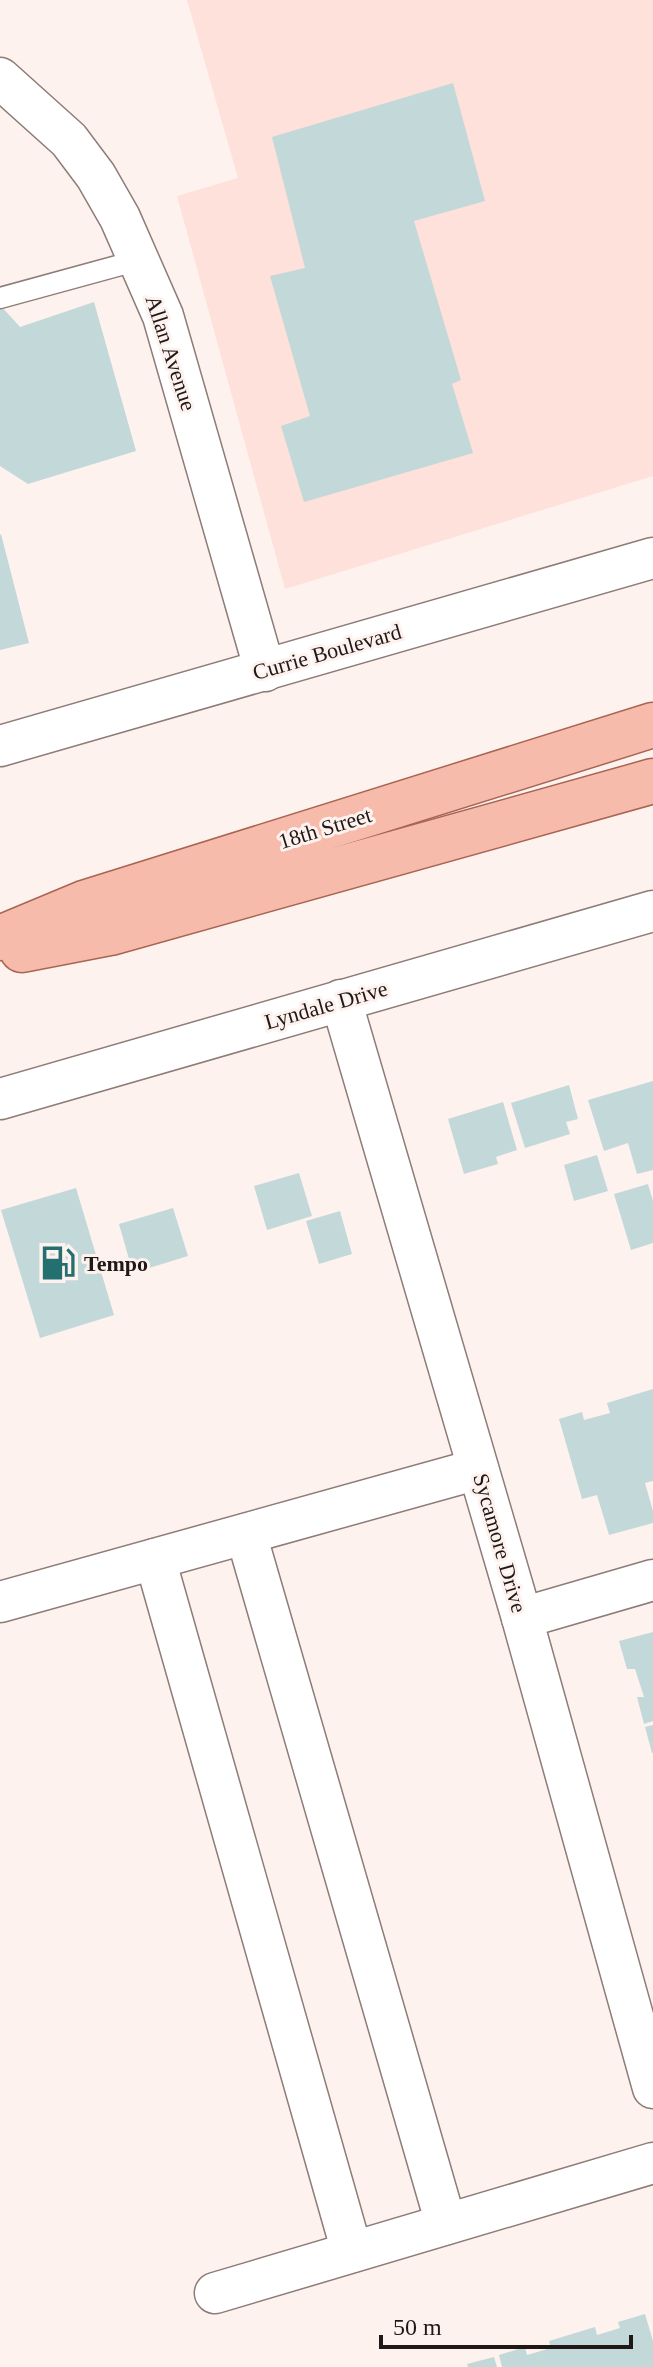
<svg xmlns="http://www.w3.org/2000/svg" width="653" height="2367" font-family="'Times New Roman',serif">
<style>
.built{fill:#fde1da}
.building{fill:#c3d8d8}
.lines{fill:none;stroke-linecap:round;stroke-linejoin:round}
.lane-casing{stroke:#8d7c77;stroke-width:23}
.street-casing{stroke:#8d7c77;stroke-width:43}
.primary-casing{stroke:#a86553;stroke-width:47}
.lane{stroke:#fff;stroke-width:20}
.street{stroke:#fff;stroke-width:40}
.primary{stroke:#f7bbac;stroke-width:44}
.labels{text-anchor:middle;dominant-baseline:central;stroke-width:6;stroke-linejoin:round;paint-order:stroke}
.street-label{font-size:22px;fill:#1f1816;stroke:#fef2ef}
.poi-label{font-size:22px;font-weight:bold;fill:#1f1816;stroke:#fef2ef;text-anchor:start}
</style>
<rect width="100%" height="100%" fill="#fef2ef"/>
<!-- built -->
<polygon class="built" points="187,0 653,0 653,476 285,589 177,196 238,178"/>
<!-- building -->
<g class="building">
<polygon points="453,83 485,201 414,221 461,380 452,384 473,453 304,502 281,426 310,416 270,276 305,268 272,137"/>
<polygon points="94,302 136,451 28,484 0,466 0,305 20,327"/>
<polygon points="1,534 29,643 0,650 0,535"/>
<polygon points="653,1081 653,1170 637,1174 628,1143 604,1151 588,1100"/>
<polygon points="569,1085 578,1119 566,1122 570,1134 525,1148 511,1103"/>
<polygon points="503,1102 517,1150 496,1157 498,1164 464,1174 448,1119"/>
<polygon points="597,1155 608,1191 574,1201 564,1165"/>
<polygon points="299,1173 312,1216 267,1230 254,1186"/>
<polygon points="648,1184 653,1201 653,1243 631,1250 614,1194"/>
<polygon points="76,1188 114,1315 40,1338 1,1210"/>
<polygon points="173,1208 188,1256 133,1273 119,1224"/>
<polygon points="340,1211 352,1254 319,1264 306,1221"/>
<polygon points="653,1389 653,1481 645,1483 653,1511 653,1523 609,1535 597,1495 582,1499 559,1419 582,1412 584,1420 610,1413 607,1403"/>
<polygon points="653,1632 653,1721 644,1724 637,1697 644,1697 635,1669 627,1669 619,1641"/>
<polygon points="653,1725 653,1753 652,1753 645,1727"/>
<polygon points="645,2314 653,2341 653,2367 502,2367 499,2355 525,2347 527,2355 551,2348 549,2341 595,2327 597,2335 620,2328 618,2322"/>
<polygon points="494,2357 497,2367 468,2367 467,2364"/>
</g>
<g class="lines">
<!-- lane casing -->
<g class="lane-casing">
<polyline id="lane" points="0,298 139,260"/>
</g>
<!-- street casing -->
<g class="street-casing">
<g id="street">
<polyline points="0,78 69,140 96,176 120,218 163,316 265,671"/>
<polyline points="0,746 653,558"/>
<polyline points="341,1000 522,1618 653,2088"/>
<polyline points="0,1099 653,911"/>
<polyline points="246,1534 446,2224"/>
<polyline points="155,1559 352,2252"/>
<polyline points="0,1602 478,1469"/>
<polyline points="522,1618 653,1580"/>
<polyline points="215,2293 653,2163"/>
</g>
</g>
<!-- primary casing -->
<g class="primary-casing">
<g id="primary">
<polyline points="0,938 84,903 653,725"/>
<polyline points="22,950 110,933 653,781"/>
</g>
</g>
<!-- lane -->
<use href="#lane" class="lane"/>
<!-- street -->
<use href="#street" class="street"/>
<!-- primary -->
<use href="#primary" class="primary"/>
</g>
<!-- icons -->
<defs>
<g id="fuel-bare" transform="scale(2.76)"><path d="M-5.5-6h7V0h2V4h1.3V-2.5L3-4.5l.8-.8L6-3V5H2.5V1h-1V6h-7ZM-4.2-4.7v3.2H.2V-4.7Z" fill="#246f70" stroke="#fef2ef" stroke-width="2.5" paint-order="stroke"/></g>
</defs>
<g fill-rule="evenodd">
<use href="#fuel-bare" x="58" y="1263"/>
</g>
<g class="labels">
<!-- street labels -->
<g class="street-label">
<text transform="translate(171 353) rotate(72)">Allan Avenue</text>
<text transform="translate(327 652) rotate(-16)">Currie Boulevard</text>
<text transform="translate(325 828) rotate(-17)">18th Street</text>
<text transform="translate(326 1005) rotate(-16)">Lyndale Drive</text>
<text transform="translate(500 1543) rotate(74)">Sycamore Drive</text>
</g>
<!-- poi labels -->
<g class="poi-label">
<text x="84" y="1263">Tempo</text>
</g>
</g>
<!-- scale -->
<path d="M381 2335v12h250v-12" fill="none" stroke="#1f1816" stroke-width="4"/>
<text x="393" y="2335" font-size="24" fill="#1f1816" stroke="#fef2ef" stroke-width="6" paint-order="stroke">50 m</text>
</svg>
